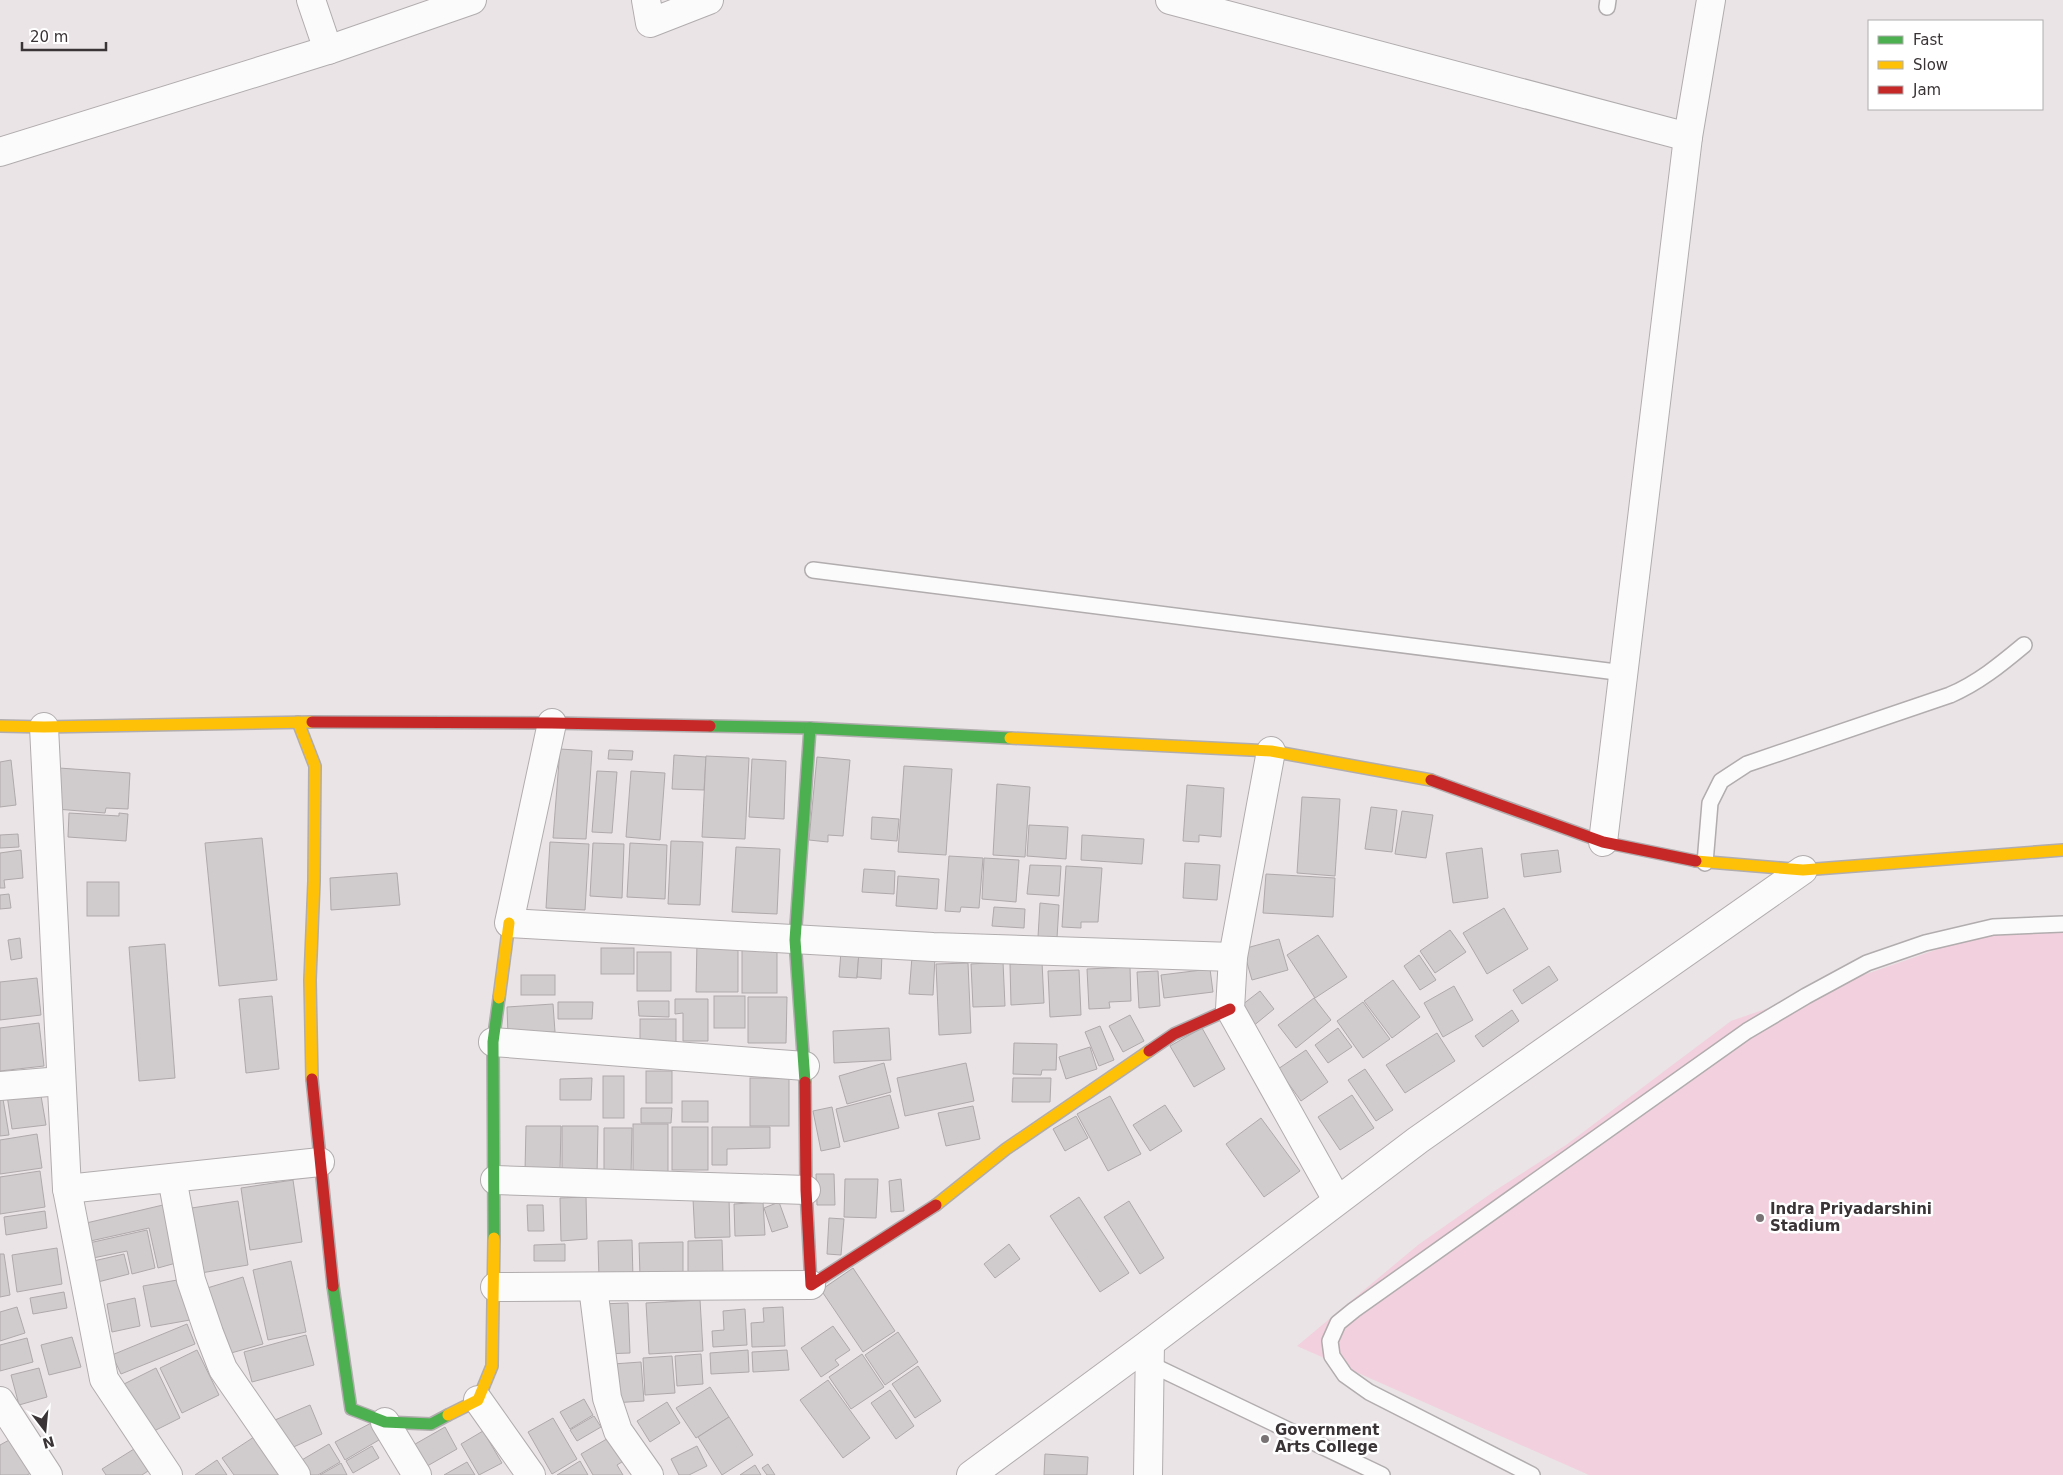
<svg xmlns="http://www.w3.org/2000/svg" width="2063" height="1475" font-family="'DejaVu Sans',sans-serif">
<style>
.green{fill:#f3d0dd}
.building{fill:#d0cbcd;stroke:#afa9ab}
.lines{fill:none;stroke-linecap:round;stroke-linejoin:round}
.lane-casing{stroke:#b1acae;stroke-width:18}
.street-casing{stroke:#b1acae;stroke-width:30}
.fast-casing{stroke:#b1acae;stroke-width:14}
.slow-casing{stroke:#b1acae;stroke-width:14}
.jam-casing{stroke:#b1acae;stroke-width:14}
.lane{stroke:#fcfbfb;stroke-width:15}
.street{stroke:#fcfbfb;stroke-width:28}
.fast{stroke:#4caf50;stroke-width:11}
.slow{stroke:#ffc107;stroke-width:11}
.jam{stroke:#c62828;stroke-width:11}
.poi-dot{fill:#787274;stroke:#fff;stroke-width:2}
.labels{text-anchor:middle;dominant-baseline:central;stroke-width:5;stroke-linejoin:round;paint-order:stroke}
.poi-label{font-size:15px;font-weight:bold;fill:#3a3436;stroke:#fff;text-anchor:start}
</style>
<rect width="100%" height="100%" fill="#eae4e6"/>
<!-- green -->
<polygon class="green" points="2063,925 2063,1475 1589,1475 1297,1346 1418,1245 1496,1190 1566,1145 1731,1021 1967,939"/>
<!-- building -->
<g class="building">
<polygon points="560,749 592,751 586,839 553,838"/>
<polygon points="609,750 633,751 632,760 608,759"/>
<polygon points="674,755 706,757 704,790 672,789"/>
<polygon points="706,756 749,758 745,839 702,837"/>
<polygon points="817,757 850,760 843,836 828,835 828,842 809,840"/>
<polygon points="752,759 786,761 784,819 749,817"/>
<polygon points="11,760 16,805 0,807 0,762"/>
<polygon points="904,766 952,769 946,855 898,852"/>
<polygon points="59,768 130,773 128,809 106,808 105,813 56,809"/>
<polygon points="597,771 617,772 612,833 592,832"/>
<polygon points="631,771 665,773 660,840 626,837"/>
<polygon points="997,784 1030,787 1025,857 993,855"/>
<polygon points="1187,785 1224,788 1221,837 1199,835 1199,842 1183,841"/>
<polygon points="1302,797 1340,799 1335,876 1297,873"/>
<polygon points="1371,807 1397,810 1392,852 1365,849"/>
<polygon points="1402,811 1433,815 1426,858 1395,854"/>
<polygon points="69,813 119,816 119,813 128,814 126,841 68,837"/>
<polygon points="872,817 899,819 897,841 871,839"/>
<polygon points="1029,825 1068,827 1066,859 1027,856"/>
<polygon points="18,834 19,847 0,848 0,835"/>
<polygon points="1082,835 1144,839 1142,864 1081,860"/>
<polygon points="262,838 277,980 219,986 205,843"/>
<polygon points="671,841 703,842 700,905 668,904"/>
<polygon points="550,842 589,844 585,910 546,908"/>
<polygon points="593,843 624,844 622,898 590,896"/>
<polygon points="630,843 667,845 665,899 627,897"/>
<polygon points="736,847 780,849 777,914 732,912"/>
<polygon points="1482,848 1488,898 1453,903 1446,853"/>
<polygon points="21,850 23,878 4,880 5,888 0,888 0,853"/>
<polygon points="1558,850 1561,872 1524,877 1521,854"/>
<polygon points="949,856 983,858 979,908 961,907 960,912 945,911"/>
<polygon points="984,858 1019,860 1016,902 982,899"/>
<polygon points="1185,863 1220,865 1217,900 1183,898"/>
<polygon points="1030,865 1061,866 1059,896 1027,894"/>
<polygon points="1066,866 1102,868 1098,922 1081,922 1081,928 1062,927"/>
<polygon points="864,869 895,871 894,894 862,892"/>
<polygon points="397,873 400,905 331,910 330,878"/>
<polygon points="1266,874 1335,878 1333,917 1263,913"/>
<polygon points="898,876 939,879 937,909 896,906"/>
<rect x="87" y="882" width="32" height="34"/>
<polygon points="9,894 11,908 0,909 0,895"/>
<polygon points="1040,903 1059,905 1057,938 1038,937"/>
<polygon points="994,907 1025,909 1024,928 992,926"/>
<polygon points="1504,908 1528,949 1487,974 1463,933"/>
<polygon points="1450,930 1466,952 1435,973 1420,951"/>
<polygon points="1318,935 1347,977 1315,998 1287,955"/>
<polygon points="20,938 22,958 11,960 8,940"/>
<polygon points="1279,939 1288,970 1252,980 1243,949"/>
<polygon points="697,941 738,941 738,992 696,992"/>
<polygon points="165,944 175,1078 139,1081 129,947"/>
<rect x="742" y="944" width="35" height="49"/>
<rect x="601" y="948" width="33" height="26"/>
<polygon points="841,951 859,952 857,978 839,977"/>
<rect x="637" y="952" width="34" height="39"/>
<polygon points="859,952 882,953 881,979 857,977"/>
<polygon points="1419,955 1436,980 1420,990 1404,966"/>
<polygon points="912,957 935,958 933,995 909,994"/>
<polygon points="1003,962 1005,1006 973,1007 971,964"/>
<polygon points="1042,962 1044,1003 1011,1005 1010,964"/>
<polygon points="968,963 971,1033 939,1035 936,964"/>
<polygon points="1549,966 1558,980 1522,1004 1513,990"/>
<polygon points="1130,967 1131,1001 1109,1002 1110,1008 1089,1009 1087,969"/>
<polygon points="1210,969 1213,992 1164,998 1161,975"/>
<polygon points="1079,970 1081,1015 1050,1017 1048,971"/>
<polygon points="1158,971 1160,1006 1139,1008 1137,972"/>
<rect x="521" y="975" width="34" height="20"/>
<polygon points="37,978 41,1015 0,1020 0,982"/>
<polygon points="1393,980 1420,1017 1392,1038 1364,1001"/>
<polygon points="1454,986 1473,1020 1443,1037 1424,1003"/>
<polygon points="1260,991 1274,1009 1252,1027 1238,1008"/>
<polygon points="272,996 279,1069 246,1073 239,999"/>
<rect x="714" y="996" width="31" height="32"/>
<polygon points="748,997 787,997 786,1043 748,1043"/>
<polygon points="1314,998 1331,1020 1296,1048 1278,1025"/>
<polygon points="675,999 708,999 708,1041 683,1041 683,1013 675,1014"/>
<polygon points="638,1001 669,1001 669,1017 639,1016"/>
<polygon points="558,1002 593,1002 592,1019 558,1019"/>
<polygon points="1363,1002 1390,1039 1363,1058 1337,1021"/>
<polygon points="553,1004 555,1032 508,1035 507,1007"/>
<polygon points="1512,1010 1519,1021 1483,1047 1475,1036"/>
<polygon points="1130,1015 1144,1041 1123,1052 1109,1026"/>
<rect x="640" y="1019" width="36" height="24"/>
<polygon points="39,1023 44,1066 0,1071 0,1028"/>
<polygon points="1100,1026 1114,1060 1099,1066 1085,1032"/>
<polygon points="889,1028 891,1060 834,1063 833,1031"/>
<polygon points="1202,1028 1225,1069 1194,1087 1170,1046"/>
<polygon points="1338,1028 1352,1047 1328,1063 1315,1045"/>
<polygon points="1437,1033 1455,1061 1405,1093 1386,1065"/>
<polygon points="1014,1043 1057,1044 1056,1070 1042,1070 1041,1075 1013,1074"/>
<polygon points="1090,1047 1097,1069 1066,1079 1059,1057"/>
<polygon points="1306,1050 1328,1082 1301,1101 1278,1069"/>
<polygon points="884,1063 891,1092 847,1104 839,1076"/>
<polygon points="966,1063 974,1101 905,1116 897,1078"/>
<polygon points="1365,1069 1393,1110 1376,1121 1348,1080"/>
<rect x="646" y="1071" width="26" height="32"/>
<rect x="603" y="1076" width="21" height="42"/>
<polygon points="592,1078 591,1100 560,1100 560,1079"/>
<rect x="750" y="1078" width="39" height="48"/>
<polygon points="1013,1078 1051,1078 1050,1102 1012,1102"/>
<polygon points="40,1090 46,1125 12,1129 7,1095"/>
<polygon points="2,1093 9,1135 0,1136 0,1094"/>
<polygon points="890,1095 899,1128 844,1142 836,1109"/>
<polygon points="1352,1095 1374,1128 1340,1150 1318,1117"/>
<polygon points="1110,1096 1141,1154 1108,1171 1077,1114"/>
<rect x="682" y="1101" width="26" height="21"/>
<polygon points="1165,1105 1182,1131 1150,1151 1133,1125"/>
<polygon points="973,1106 980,1139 946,1146 938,1113"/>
<polygon points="832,1107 840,1147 821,1151 813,1111"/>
<polygon points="641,1108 672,1108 671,1123 641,1123"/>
<polygon points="1076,1116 1088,1138 1065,1151 1053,1129"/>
<polygon points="1261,1118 1300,1171 1264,1197 1226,1144"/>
<rect x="633" y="1124" width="35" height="51"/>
<polygon points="526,1126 561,1126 560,1171 525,1171"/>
<polygon points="562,1126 598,1126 597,1175 562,1175"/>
<rect x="672" y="1127" width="36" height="43"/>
<polygon points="712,1127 770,1127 770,1148 727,1149 727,1165 712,1165"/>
<polygon points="604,1128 632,1128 631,1175 604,1175"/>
<polygon points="37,1134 42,1168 0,1174 0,1140"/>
<polygon points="40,1171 45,1207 0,1214 0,1177"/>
<polygon points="816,1174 834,1174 835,1205 817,1205"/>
<polygon points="845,1179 878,1179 876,1218 844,1217"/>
<polygon points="901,1179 904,1211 891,1212 889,1181"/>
<polygon points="293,1180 302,1242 250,1250 241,1188"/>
<polygon points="586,1197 587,1239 561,1241 560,1198"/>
<polygon points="1079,1197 1129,1273 1100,1292 1050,1216"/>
<polygon points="729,1198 730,1237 695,1238 693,1199"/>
<polygon points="238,1201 248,1265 195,1274 185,1209"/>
<polygon points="1129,1201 1164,1258 1140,1274 1104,1217"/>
<polygon points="763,1202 765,1235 735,1236 734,1204"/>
<polygon points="779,1202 788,1227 772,1232 764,1208"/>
<polygon points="163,1205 176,1263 158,1268 149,1228 86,1242 82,1224"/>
<polygon points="527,1205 543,1205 544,1231 528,1231"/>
<polygon points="45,1211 47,1228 6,1235 4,1217"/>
<polygon points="829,1218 844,1219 841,1255 827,1254"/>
<polygon points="147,1230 155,1268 132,1274 127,1251 93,1258 89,1243"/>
<polygon points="632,1240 633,1278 599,1279 598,1241"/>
<polygon points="722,1240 723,1274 688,1274 688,1241"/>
<polygon points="683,1242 683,1275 640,1276 639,1243"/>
<polygon points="565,1244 565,1261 534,1261 534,1245"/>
<polygon points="1009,1244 1020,1259 995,1278 984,1264"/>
<polygon points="57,1248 62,1284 17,1292 12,1255"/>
<polygon points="0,1254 4,1254 10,1295 0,1297"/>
<polygon points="124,1254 129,1274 94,1283 89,1262"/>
<polygon points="291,1261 306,1332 268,1340 253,1270"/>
<polygon points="853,1268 895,1331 863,1352 821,1290"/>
<polygon points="243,1277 263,1344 224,1355 204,1289"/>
<polygon points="183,1279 190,1320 151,1327 143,1286"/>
<polygon points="64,1292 67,1308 33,1314 30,1298"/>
<polygon points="135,1298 140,1326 112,1332 107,1304"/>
<polygon points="700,1300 703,1351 649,1354 646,1303"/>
<polygon points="628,1303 630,1353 602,1354 599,1304"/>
<polygon points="17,1307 25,1333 0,1341 0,1312"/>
<polygon points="783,1307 785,1346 752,1347 751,1323 764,1322 763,1308"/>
<polygon points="745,1309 747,1345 713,1347 712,1331 724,1330 723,1311"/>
<polygon points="187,1324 195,1344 121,1374 112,1355"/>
<polygon points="833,1326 850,1350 835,1360 839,1365 821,1377 801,1348"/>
<polygon points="898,1332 918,1362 885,1385 865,1355"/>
<polygon points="306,1335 314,1365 252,1382 244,1352"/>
<polygon points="72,1337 81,1367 49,1375 41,1345"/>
<polygon points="27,1338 33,1362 0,1371 0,1345"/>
<polygon points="197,1350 219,1395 182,1413 160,1368"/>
<polygon points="748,1350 749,1372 711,1374 710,1353"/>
<polygon points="787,1350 789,1370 753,1372 752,1352"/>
<polygon points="701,1354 703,1384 677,1386 675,1356"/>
<polygon points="862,1354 884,1387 851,1409 829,1377"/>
<polygon points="672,1356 675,1393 645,1395 643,1358"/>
<polygon points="641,1362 644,1401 612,1403 613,1364"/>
<polygon points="918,1366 941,1401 915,1418 892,1384"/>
<polygon points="39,1368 47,1397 19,1405 11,1375"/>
<polygon points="156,1368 180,1418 148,1434 124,1384"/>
<polygon points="828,1380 870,1438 843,1458 800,1400"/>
<polygon points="710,1387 729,1417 696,1438 676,1408"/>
<polygon points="890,1390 914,1426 896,1439 871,1403"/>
<polygon points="584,1399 593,1415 570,1429 560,1412"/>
<polygon points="667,1402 680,1423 650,1442 637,1421"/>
<polygon points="310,1405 322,1434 287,1450 275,1420"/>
<polygon points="594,1416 601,1427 577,1441 570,1430"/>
<polygon points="729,1417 753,1455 722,1475 698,1437"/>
<polygon points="553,1418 577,1459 552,1474 528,1432"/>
<polygon points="375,1421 384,1437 345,1460 335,1442"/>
<polygon points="445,1427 457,1449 422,1469 410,1447"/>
<polygon points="483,1431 502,1463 479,1475 461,1444"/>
<polygon points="617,1433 630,1457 617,1465 623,1475 593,1475 581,1454"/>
<polygon points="257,1435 280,1475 234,1475 222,1458"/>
<polygon points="11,1439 31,1473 27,1475 0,1475 0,1445"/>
<polygon points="329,1444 340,1462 318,1475 302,1475 295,1464"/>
<polygon points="372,1446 379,1458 353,1473 346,1461"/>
<polygon points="697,1446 707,1466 689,1475 679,1475 671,1459"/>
<polygon points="134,1449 148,1471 142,1475 106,1475 102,1469"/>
<polygon points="1045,1454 1088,1457 1087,1475 1044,1475"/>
<polygon points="217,1460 227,1475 195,1475"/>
<polygon points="580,1461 588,1475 557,1475"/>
<polygon points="467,1462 475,1475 444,1475"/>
<polygon points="341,1463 347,1475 320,1475"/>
<polygon points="768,1464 775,1475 767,1475 762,1468"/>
<polygon points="755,1465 761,1475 740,1475"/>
</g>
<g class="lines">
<!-- lane casing -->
<g class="lane-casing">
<g id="lane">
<polyline points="1607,7 1608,0"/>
<polyline points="813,570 1624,673"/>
<path d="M1705,863L1710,803L1721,781L1747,764L1950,695C1978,683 2000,665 2024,645"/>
<polyline points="1150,1364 1382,1475"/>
<polyline points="1532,1475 1369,1392 1345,1375 1332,1356 1330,1341 1338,1323 1354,1310 1747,1031 1806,996 1867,963 1925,943 1993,927 2063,924"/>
</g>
</g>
<!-- street casing -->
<g class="street-casing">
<g id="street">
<polyline points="311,0 328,50"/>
<polyline points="646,0 650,23 709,0"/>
<polyline points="1170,0 1688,137"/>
<polyline points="0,152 328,50 472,0"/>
<polyline points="552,723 509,923 933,947 1233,957"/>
<polyline points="44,727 67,1189 104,1379 168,1475"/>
<polyline points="1271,751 1233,957 1230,1009 1337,1200"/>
<polyline points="1603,842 1688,137 1711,0"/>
<polyline points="493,1042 805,1066"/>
<polyline points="0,1086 61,1081"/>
<polyline points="172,1178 191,1280 209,1333 223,1369 296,1475"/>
<polyline points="495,1180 806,1190"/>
<polyline points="67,1189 320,1162"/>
<polyline points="495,1287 811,1285"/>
<polyline points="593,1287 607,1398 618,1431 649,1475"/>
<polyline points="478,1400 531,1475"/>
<polyline points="0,1401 48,1475"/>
<polyline points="385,1422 417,1475"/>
<polyline points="971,1475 1150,1343 1418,1140 1803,870"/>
<polyline points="1148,1475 1150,1343"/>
</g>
</g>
<!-- fast casing -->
<g class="fast-casing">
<g id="fast">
<polyline points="710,726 810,728 1010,738"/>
<polyline points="805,1082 795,940 810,728"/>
<polyline points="494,1238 493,1042 499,998"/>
<polyline points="333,1286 351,1409 385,1422 431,1424 448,1415"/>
</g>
</g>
<!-- slow casing -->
<g class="slow-casing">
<g id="slow">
<polyline points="298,722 315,766 314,881 310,980 312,1079"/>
<polyline points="0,726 44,727 312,722"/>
<polyline points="1010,738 1271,751 1431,780"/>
<polyline points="1696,861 1803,870 2063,850"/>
<polyline points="499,998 509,923"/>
<polyline points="936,1205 1006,1149 1149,1051"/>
<polyline points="448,1415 478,1400 492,1366 494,1238"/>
</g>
</g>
<!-- jam casing -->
<g class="jam-casing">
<g id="jam">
<polyline points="312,722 552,723 710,726"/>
<polyline points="1431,780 1603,842 1696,861"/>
<polyline points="1149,1051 1174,1034 1230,1009"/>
<polyline points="312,1079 333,1286"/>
<polyline points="805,1082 806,1190 811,1285 936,1205"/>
</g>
</g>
<!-- lane -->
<use href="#lane" class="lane"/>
<!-- street -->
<use href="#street" class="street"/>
<!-- fast -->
<use href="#fast" class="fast"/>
<!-- slow -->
<use href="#slow" class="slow"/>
<!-- jam -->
<use href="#jam" class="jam"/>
</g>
<!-- markers -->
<g class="poi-dot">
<circle cx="1760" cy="1218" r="5"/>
<circle cx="1265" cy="1439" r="5"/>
</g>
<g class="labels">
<!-- poi labels -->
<g class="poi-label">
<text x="1770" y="1209">Indra Priyadarshini<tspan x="1770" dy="17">Stadium</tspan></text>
<text x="1275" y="1430">Government<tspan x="1275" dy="17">Arts College</tspan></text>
</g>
</g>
<!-- legend -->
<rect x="1868" y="20" width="175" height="90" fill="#ffffff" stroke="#b0aeaf"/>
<rect x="1878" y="36" width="25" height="8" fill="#4caf50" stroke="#b0aeaf"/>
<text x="1913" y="45" font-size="15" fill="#3a3436">Fast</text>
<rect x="1878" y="61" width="25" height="8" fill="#ffc107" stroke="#b0aeaf"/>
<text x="1913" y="70" font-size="15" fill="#3a3436">Slow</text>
<rect x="1878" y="86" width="25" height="8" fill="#c62828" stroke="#b0aeaf"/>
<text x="1913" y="95" font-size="15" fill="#3a3436">Jam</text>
<!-- north arrow -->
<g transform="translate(45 1430) rotate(164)" stroke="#ffffff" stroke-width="4" paint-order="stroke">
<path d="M0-4L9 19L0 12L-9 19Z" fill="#3a3436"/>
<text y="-8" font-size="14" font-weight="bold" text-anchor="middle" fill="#3a3436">N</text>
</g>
<!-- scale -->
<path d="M22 42v8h84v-8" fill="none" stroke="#3a3436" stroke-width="2.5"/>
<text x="30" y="42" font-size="15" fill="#3a3436" stroke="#ffffff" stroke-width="4" paint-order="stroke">20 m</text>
</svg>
